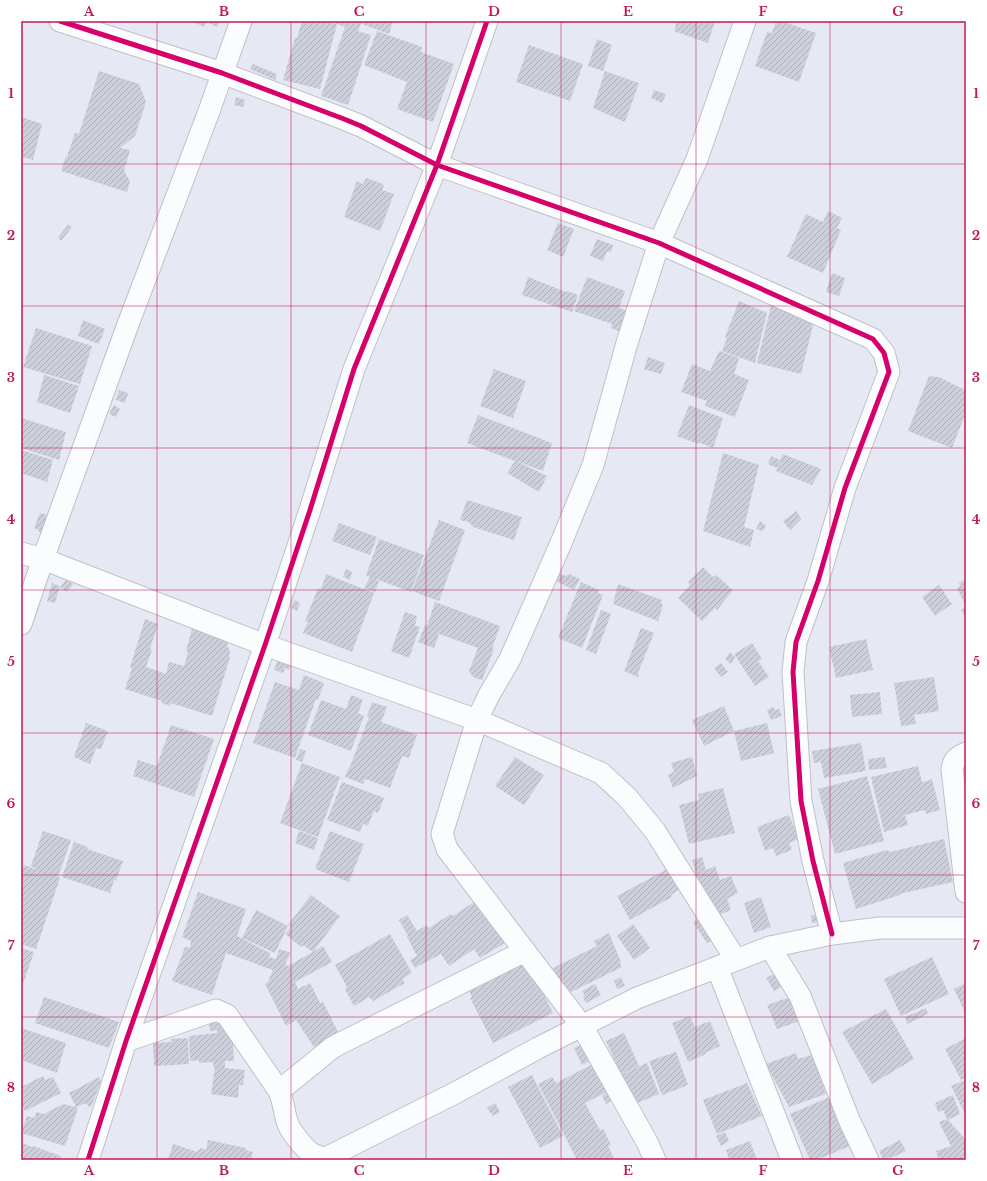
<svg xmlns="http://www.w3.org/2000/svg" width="987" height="1181" font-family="'Libre Baskerville',serif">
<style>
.building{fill:url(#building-hatch)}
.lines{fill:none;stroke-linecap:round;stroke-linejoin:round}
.street-casing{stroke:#bec0ca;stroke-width:23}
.street{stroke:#fbfcfd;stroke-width:21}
.cycleway-casing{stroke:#fff;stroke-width:8}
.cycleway{stroke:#d6006c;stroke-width:5}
.grid{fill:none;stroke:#c2185b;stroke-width:1;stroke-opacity:0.55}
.neatline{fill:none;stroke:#c2185b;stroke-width:1.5}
.grid-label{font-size:13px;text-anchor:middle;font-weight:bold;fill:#c2185b}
</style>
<defs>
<pattern id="building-hatch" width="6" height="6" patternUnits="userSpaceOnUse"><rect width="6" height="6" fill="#cdcfda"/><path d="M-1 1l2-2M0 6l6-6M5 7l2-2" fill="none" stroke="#afb1ba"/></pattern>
</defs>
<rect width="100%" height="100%" fill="#e6e8f4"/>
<!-- building -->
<g class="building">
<polygon points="191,21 206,21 204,27"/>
<polygon points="207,21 220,21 217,27 207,22"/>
<polygon points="302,21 325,21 337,24 320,89 283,80 295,38 297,38"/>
<polygon points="330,21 362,21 358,31 371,35 348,105 321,96 345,27"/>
<polygon points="363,21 393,21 389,34 362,24"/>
<polygon points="677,21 715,21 708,43 674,31"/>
<polygon points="776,21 781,21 816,33 799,82 755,66 767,32 772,33"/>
<polygon points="377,31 422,47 421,52 454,64 433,122 397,109 407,82 364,65"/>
<polygon points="597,39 612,45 603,71 588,66"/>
<polygon points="529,45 583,64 570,101 516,82"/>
<polygon points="253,64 277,74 275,80 250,69"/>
<polygon points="99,71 139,84 146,102 135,136 120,148 130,150 124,171 130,181 127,192 61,171 66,156 67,157 75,133 79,134"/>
<polygon points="605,71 639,83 625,122 593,108"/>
<polygon points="654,90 666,94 662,103 651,98"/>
<polygon points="236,97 245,100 243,107 234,105"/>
<polygon points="21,117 42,124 33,160 21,157"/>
<polygon points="366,178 383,184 384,185 382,190 394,194 380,231 344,217 357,181 363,184"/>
<polygon points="828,211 842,218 837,228 841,230 823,273 787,257 806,214 823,222"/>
<polygon points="558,223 574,229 563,257 547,250"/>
<polygon points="68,225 72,227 61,241 58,237"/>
<polygon points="597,239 613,245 611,252 607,251 603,261 590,256"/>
<polygon points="832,273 845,278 839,296 826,292"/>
<polygon points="528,277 566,292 567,291 578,295 572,312 522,295"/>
<polygon points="587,277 625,291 619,308 628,311 621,332 611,328 612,324 574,311"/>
<polygon points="739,301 767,313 755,363 722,351 727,338 725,337"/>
<polygon points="771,306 815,317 801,374 757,363"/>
<polygon points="83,320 105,329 99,344 78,336"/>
<polygon points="36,328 92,346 80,384 23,367"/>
<polygon points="719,351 739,358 734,374 749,380 735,417 705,406 707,401 681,392 692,364 710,371"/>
<polygon points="648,357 665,363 661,374 644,369"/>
<polygon points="494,369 526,381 513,418 480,406"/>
<polygon points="44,375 79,386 70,413 37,402"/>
<polygon points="929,376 931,377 932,376 936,377 939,377 965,390 966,393 966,412 952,448 908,431"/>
<polygon points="119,390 128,393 125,403 116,400"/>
<polygon points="114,405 120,409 116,417 109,414"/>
<polygon points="689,405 723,418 713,448 698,442 698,444 677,436"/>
<polygon points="478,415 552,443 543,471 516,461 547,476 539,492 507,473 515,461 467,443"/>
<polygon points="21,418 66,432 59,460 21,448"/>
<polygon points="21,450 53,460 47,482 21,473"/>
<polygon points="723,453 759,465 744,527 754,530 750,547 703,531"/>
<polygon points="783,454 821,469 812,485 776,471"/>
<polygon points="771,456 780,460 777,468 768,464"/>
<polygon points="467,500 522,517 514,540 473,527 469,522 460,520"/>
<polygon points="797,511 801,519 790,530 783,521"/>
<polygon points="40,513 47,515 43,534 38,531 39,530 34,528"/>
<polygon points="439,520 465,530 439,601 412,591"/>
<polygon points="760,521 766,526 763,531 756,529"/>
<polygon points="339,523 377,537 370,555 332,541"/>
<polygon points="379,539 424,555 411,592 373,578 379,581 375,592 364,588 370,577 366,575"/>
<polygon points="703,567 713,577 716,575 733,590 717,610 715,608 702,621 678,598 690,585 688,582"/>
<polygon points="346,569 352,572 350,580 343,577"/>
<polygon points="558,573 566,576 569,574 580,579 574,590 554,580"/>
<polygon points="326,574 374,593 352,652 303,633 308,622 305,621 318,588 321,589"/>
<polygon points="966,579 966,618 961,610 966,607 957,588 960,586 959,583"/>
<polygon points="66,580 73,584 67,592 60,587"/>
<polygon points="581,582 599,590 598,593 603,595 582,648 558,638"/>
<polygon points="52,583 60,586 55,603 47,601"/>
<polygon points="618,584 662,600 661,604 663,605 658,621 613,604"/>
<polygon points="939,585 952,604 935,616 922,597"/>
<polygon points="294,600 300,603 297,611 291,608"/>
<polygon points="435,602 500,626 492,649 494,649 482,680 473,677 469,671 478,648 439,634 434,648 418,642 425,625 427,626"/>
<polygon points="601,610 611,614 596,654 586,650"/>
<polygon points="405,612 417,616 415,626 420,627 409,658 391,651"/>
<polygon points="145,619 158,624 150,649 152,650 146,667 166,674 169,662 184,666 188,652 186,651 192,629 229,640 227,645 230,651 229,656 230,657 212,716 171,703 170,706 162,703 162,701 125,689 132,668 130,667"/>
<polygon points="641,628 654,633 638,673 639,674 638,677 624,671"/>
<polygon points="866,639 873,670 836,678 829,647"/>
<polygon points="752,643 762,659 758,661 769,677 755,686 734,654"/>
<polygon points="730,652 735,657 731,664 725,659"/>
<polygon points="278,659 291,663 289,670 285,668 283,673 274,670"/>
<polygon points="721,663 728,672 721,677 714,668"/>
<polygon points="304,675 324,683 318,700 316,699 295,758 253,743 275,682 299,690"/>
<polygon points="934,677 939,711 914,715 916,724 901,726 894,683"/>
<polygon points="880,692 882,714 852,717 850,695"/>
<polygon points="351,695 363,700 358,713 364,716 351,751 308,735 321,700 346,709"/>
<polygon points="372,702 387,707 381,722 417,735 409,758 402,756 390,788 365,779 363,784 345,777 348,769 349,769 369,717 367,716"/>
<polygon points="724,706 734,731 704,746 692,720"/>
<polygon points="773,707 775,710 779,709 782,716 771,720 767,710"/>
<polygon points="86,723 108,731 101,749 96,748 90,764 74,757"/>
<polygon points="767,723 774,753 741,761 734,731"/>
<polygon points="171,725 214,739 194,797 133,776 138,760 157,766"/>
<polygon points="861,743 866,771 824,778 821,762 814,763 812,751"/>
<polygon points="300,749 306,751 302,762 296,760"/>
<polygon points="515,757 544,775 524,805 495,786"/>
<polygon points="692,757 697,776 673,788 668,775 674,772 671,763"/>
<polygon points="885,757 887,768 869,770 868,759"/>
<polygon points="302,763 340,777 318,837 280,823"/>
<polygon points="918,766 922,782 928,781 932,779 940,810 926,814 925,810 905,815 908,825 884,832 871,777"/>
<polygon points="867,776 884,841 835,854 818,789"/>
<polygon points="342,782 384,798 378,813 374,811 368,826 363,824 360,832 327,820"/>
<polygon points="723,788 735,833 689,844 679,805 699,800 698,794"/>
<polygon points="789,815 799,839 789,843 792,850 776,856 773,848 765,851 757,827"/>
<polygon points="43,831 71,840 58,877 60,878 36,949 21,944 21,873 24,865 38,870 31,866"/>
<polygon points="299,831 318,838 314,850 295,843"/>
<polygon points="330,831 364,844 349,882 315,869"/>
<polygon points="944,839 953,882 899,894 900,895 856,909 843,863 887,850 890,852"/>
<polygon points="74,842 88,847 87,849 123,861 116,880 114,880 110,893 62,877"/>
<polygon points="702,857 706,870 715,866 720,880 731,876 738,893 727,899 731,910 713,917 694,874 696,873 692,860"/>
<polygon points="669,868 683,887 671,895 672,897 630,920 617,896"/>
<polygon points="198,892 246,909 237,936 270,953 269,957 276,959 279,949 291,953 285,964 288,966 323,946 332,962 295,982 298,989 310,983 320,1003 323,1002 338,1032 314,1047 296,1020 286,1026 265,984 268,982 273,970 226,953 212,995 172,981 185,947 190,948 191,941 182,937"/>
<polygon points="311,895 340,916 313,952 303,945 301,947 285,934 291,927 288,925"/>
<polygon points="761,897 771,927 754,933 744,903"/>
<polygon points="480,898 508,941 480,958 474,949 449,966 441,954 415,968 410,960 417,956 407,937 408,936 399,920 407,915 417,931 427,925 429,928 451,914 453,916"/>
<polygon points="256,910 288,926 275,953 242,938"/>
<polygon points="817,914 819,922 812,923 811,916"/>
<polygon points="704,915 718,936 707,943 693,922"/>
<polygon points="633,924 650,948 634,960 617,936"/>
<polygon points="609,933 621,962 620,963 622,967 565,995 553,968 597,946 594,941"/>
<polygon points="390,934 412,973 402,979 405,983 373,1001 369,997 354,1006 345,989 347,987 335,965"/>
<polygon points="21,948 34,952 22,987 21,986"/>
<polygon points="932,957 949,994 901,1016 884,979"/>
<polygon points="527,960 553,1013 493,1043 470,998 472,997 468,989"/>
<polygon points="780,971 787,984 774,991 766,978"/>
<polygon points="621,977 625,986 617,989 614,981"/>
<polygon points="966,983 966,1015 954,989"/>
<polygon points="595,984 601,995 586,1003 583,997 585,996 582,991"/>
<polygon points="796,995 805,1019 777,1029 767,1005"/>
<polygon points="44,997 119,1022 109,1048 35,1023"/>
<polygon points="926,1008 928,1014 907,1024 905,1017"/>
<polygon points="886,1009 914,1059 872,1084 842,1032"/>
<polygon points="690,1016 695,1027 710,1021 720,1046 705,1053 706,1054 688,1062 672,1023"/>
<polygon points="220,1020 221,1027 232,1027 234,1061 225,1061 225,1068 245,1070 243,1085 239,1085 238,1098 211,1094 215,1068 214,1068 213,1062 199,1063 199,1060 190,1061 189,1036 217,1033 217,1030 210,1031 209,1021"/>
<polygon points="21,1028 66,1043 57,1073 21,1060"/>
<polygon points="624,1033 639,1066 621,1074 606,1041"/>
<polygon points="188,1038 189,1064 154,1066 153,1043 172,1042 171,1039"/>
<polygon points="966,1038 966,1078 961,1080 945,1049"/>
<polygon points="589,1041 596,1058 582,1065 574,1048"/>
<polygon points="676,1052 688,1085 662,1095 649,1061"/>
<polygon points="796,1053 798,1059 812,1055 826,1094 789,1107 766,1064"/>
<polygon points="599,1061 613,1089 585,1103 600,1130 603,1129 611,1145 608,1146 614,1158 610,1160 577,1160 538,1084 552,1077 556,1083"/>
<polygon points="647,1063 659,1094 633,1105 620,1075"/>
<polygon points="532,1075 563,1136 540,1148 508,1087"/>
<polygon points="43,1076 45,1080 53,1077 61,1093 25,1111 21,1103 21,1087"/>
<polygon points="99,1077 101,1081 92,1105 89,1107 86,1103 76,1107 78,1108 65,1146 21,1133 27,1116 35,1118 36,1112 44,1114 63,1104 76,1107 69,1093"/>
<polygon points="965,1080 966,1082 966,1111 964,1112 951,1086"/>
<polygon points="747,1083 762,1116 717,1134 703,1100"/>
<polygon points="612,1090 616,1097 606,1104 602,1096"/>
<polygon points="953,1095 960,1114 948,1120 966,1140 966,1160 934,1160 938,1158 936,1151 951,1146 939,1122 947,1119 943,1110 938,1112 935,1103"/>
<polygon points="832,1096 855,1144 816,1160 810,1160 790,1114"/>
<polygon points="495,1103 500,1112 493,1116 487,1108"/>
<polygon points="725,1132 729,1141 721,1146 716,1136"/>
<polygon points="208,1140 246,1148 246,1150 253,1152 251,1160 168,1160 173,1144 197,1152 201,1148 206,1150"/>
<polygon points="900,1140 906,1151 891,1158 889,1157 884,1160 879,1151"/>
<polygon points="750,1141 757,1160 729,1160 726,1150"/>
<polygon points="22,1143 32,1147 33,1146 61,1156 59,1160 21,1160"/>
</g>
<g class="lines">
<!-- street casing -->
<g class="street-casing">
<g id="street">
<polyline points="60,21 222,73 344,119 361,126 437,165 659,243 873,339 884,353 889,372 845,488 818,581 796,642 793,672 801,801 813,861 832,934"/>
<polyline points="21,553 43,559 265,645 477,720 442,834 447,849 582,1026 647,1142 655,1160"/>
<polyline points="21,624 43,559 127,327 208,114 241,21"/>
<path d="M966,753C957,757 954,759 952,769L966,892"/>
<polyline points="770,947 832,934 880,928 966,928"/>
<polyline points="736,960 655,831 627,797 601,773 477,720 489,695 510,659 561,543 593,465 627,343 659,243 697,159 745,21"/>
<polyline points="717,967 792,1160"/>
<path d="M126,1041L216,1010L227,1015L279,1091C284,1102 284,1114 288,1124C291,1132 304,1148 311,1153C316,1156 320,1157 326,1158L457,1092L538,1048L637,998L770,947L800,996L850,1122L868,1160"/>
<polyline points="279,1091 332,1048 341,1043 525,951"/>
<polyline points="88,1160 126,1041 265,645 310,510 354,369 437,165 487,21"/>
</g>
</g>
<!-- street -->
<use href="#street" class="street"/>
<!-- cycleway casing -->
<g class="cycleway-casing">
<g id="cycleway">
<polyline points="60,21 222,73 344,119 361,126 437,165 659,243 873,339 884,353 889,372 845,488 818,581 796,642 793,672 801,801 813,861 832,934"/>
<polyline points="88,1160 126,1041 265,645 310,510 354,369 437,165 487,21"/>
</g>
</g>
<!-- cycleway -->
<use href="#cycleway" class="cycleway"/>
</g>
<!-- grid -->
<path class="grid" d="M157,21V1160M291,21V1160M426,21V1160M561,21V1160M696,21V1160M830,21V1160M21,164H966M21,306H966M21,448H966M21,590H966M21,733H966M21,875H966M21,1017H966"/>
<!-- border -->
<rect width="987" height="1181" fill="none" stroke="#ffffff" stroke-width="44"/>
<rect x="22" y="22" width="943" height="1137" class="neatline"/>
<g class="grid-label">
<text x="89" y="16">A</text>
<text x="224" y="16">B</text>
<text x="359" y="16">C</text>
<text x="494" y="16">D</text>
<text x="628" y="16">E</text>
<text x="763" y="16">F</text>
<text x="898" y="16">G</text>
<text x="11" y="98">1</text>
<text x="976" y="98">1</text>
<text x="11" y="240">2</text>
<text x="976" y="240">2</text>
<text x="11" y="382">3</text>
<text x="976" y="382">3</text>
<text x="11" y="524">4</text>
<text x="976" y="524">4</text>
<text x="11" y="666">5</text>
<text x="976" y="666">5</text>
<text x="11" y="808">6</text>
<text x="976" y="808">6</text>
<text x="11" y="950">7</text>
<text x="976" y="950">7</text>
<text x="11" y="1092">8</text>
<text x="976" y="1092">8</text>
<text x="89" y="1175">A</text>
<text x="224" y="1175">B</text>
<text x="359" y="1175">C</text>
<text x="494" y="1175">D</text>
<text x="628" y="1175">E</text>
<text x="763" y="1175">F</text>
<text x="898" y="1175">G</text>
</g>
</svg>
